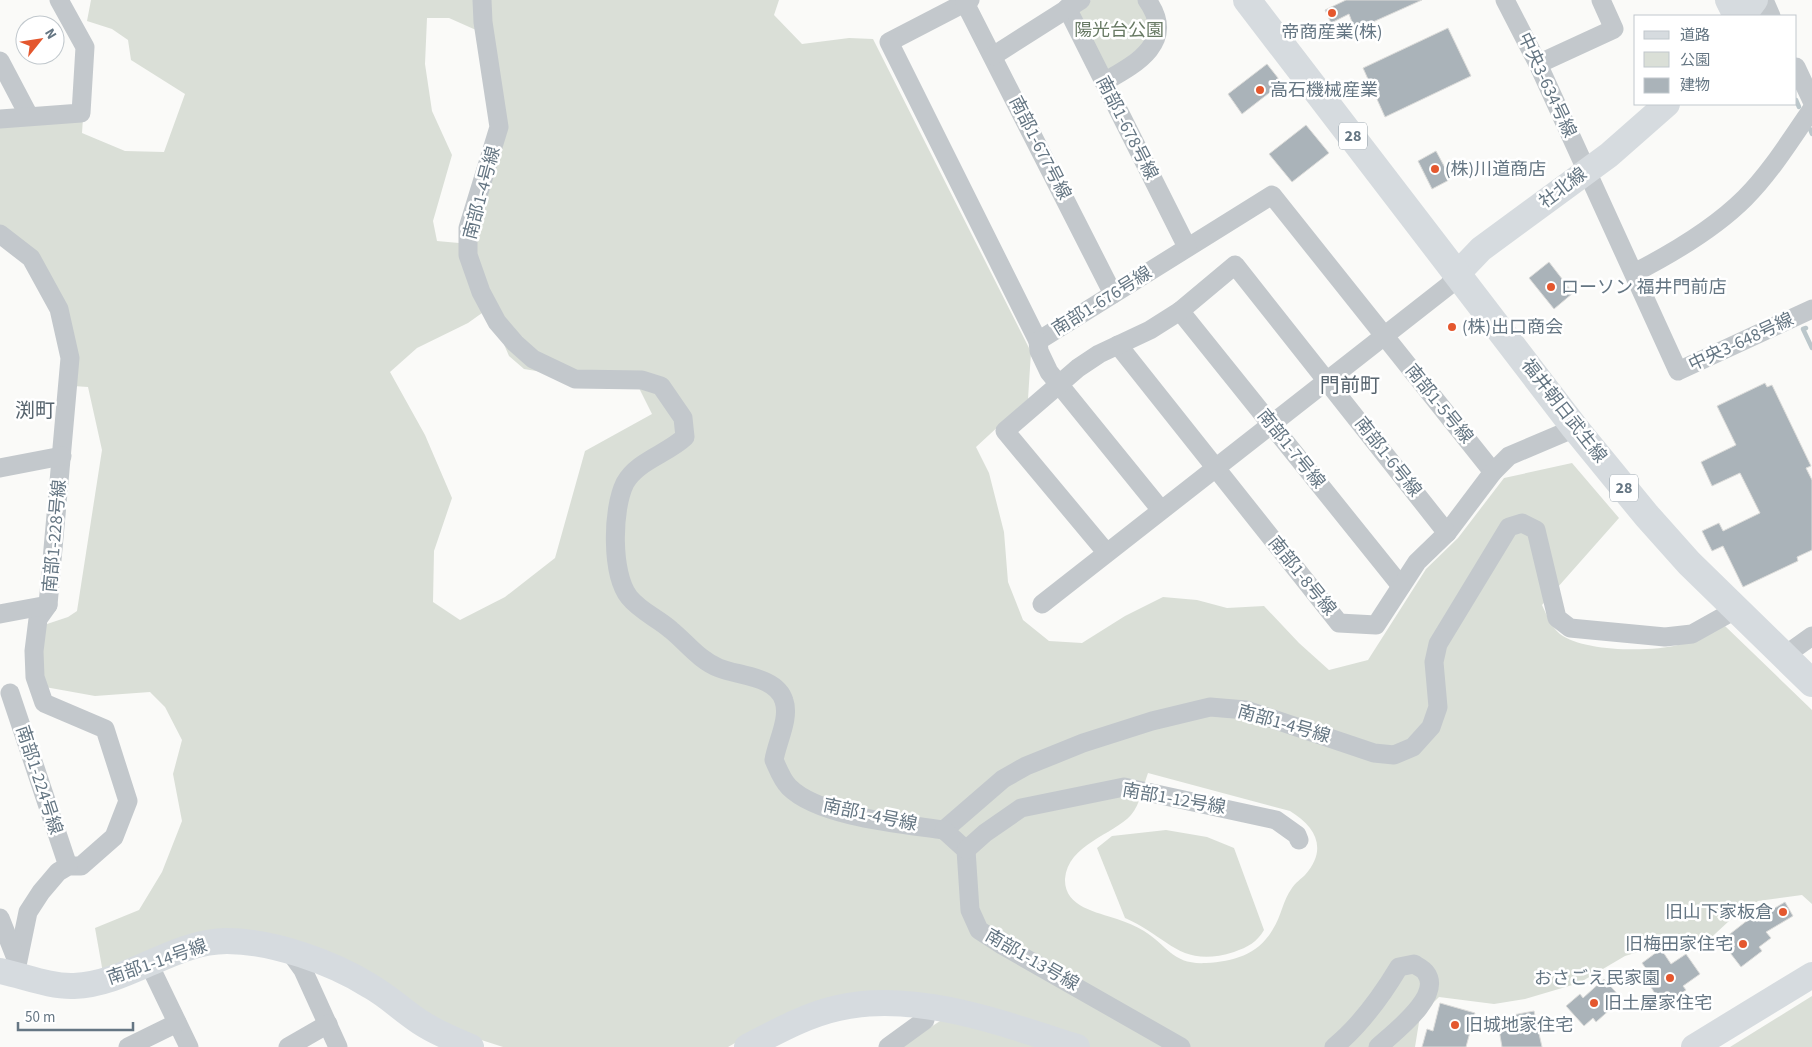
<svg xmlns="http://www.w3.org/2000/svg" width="1812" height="1047" font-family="'Source Sans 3','Noto Sans JP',sans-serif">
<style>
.green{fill:#dadfd7;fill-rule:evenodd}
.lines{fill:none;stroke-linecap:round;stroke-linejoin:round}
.stream{stroke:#bbc7cb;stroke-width:4.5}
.building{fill:#aab3b9;stroke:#dcdcda}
.street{stroke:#c3c8cc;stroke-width:19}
.secondary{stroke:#d6dbdf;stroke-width:26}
.primary{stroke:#d6dbdf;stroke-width:28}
.poi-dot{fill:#e4572e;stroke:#fff;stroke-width:2}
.labels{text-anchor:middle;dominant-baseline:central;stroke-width:5;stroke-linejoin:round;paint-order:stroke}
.shield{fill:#fff;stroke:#939fa8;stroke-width:1}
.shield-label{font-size:16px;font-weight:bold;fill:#657683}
.park-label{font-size:18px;fill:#687a64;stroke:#fff}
.poi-label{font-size:18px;fill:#657683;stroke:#fff;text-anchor:start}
.street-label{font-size:18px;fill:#657683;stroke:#fff}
.quarter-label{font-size:20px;fill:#57646e;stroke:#fff}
</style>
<rect width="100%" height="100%" fill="#fafaf8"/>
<!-- green -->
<g class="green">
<path d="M91,0H779L774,15L802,44L849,38L873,39L1031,352L1028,399L976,447L989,473L1004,532L1008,582L1023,620L1049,641L1082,643L1125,616L1163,597L1197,600L1227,608L1264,606L1299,643L1329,670L1368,660L1426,569L1458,538L1504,478L1572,463L1619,518L1542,605C1547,616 1551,626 1560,634C1583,652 1651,652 1678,645C1694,641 1709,632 1725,626L1812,710V904L1802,895L1758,901L1729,921L1702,946L1667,943L1625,956L1579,983L1525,999L1494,1004L1439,997L1420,1016L1415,1047H901L940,1021L945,1000L770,1023L728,1047H503L466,1035L266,938L103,973L95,928L139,910L162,872L182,821L173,774L182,740L165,707L150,692L95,696L45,687L41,669L44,625L68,617L77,611L102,450L88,387L73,386L65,308L0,226V125L83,118L82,133L125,151L164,152L185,94L131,60L128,40L112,29L87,21ZM427,18H449L476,30L492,124L459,243L437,241L433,221L452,155L432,111L425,64ZM482,313L503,342L509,356L524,369L639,388L652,414L585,451L555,558L505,597L460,620L433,602L434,551L452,498L425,435L390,372L417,348L468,323ZM1148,773L1290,811C1316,827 1328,849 1305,875C1301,879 1295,883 1292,888C1283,900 1281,917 1273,929C1258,955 1234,961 1206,963C1173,965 1168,946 1144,931C1136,926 1126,922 1117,919C1097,912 1064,907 1065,879C1068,844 1113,835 1131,815C1140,805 1143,786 1148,773Z"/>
<polygon points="1091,0 1138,0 1150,19 1147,41 1112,70 1105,68 1078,13 1080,7"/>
<path d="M1166,830L1207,837L1234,848L1264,930C1257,942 1248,947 1234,952C1180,969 1169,937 1125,918L1097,848L1112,836Z"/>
<polygon points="1812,996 1812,1047 1730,1047"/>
</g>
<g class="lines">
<!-- stream -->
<g class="stream">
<polyline points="1796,100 1799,107"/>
<polyline points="1810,129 1812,134"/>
<polyline points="1806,328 1803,329 1812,348"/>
</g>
</g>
<!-- building -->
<g class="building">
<polygon points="1346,0 1422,0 1355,30 1349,14 1331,23 1325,10"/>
<polygon points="1448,28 1471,76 1385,117 1363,68"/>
<polygon points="1267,64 1282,83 1242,114 1228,94"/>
<polygon points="1306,125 1329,153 1292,182 1269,154"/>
<polygon points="1436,151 1451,179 1432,189 1418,161"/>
<polygon points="1549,262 1573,293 1554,309 1529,278"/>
<polygon points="1765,383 1767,387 1772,385 1811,466 1806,468 1812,480 1812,550 1797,557 1798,561 1743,587 1723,546 1712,551 1702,531 1719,523 1723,531 1760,513 1740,473 1712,486 1701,462 1736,445 1717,406"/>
<polygon points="1785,902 1793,916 1766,932 1771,938 1759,947 1762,951 1741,967 1721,941 1753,916 1756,919"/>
<polygon points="1661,949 1671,964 1686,954 1700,974 1683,986 1686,990 1668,1002 1664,997 1659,1000 1649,984 1654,980 1642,963"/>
<polygon points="1604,979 1622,999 1596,1022 1593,1018 1584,1026 1566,1006 1580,994 1583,998"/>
<polygon points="1440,1003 1475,1013 1466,1047 1422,1047 1427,1029 1433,1031"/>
<polygon points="1534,1011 1542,1047 1502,1047 1497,1018"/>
</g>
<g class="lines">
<!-- street -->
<g class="street">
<path d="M482,0L483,22L499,127L468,228V255L481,292L497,322L515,343L533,359L575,379L642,380L661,386L683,418L685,437C667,454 637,461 625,483C612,509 611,574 629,597C641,612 658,618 671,630C687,643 699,660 719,668C738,676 777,676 784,701C790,718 777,742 774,760C778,769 782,780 789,787C819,817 902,824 944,830"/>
<polyline points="970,0 889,42 1038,341 1272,195 1493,472"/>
<polyline points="1505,0 1538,64 1678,371 1812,309"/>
<polyline points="1764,0 1771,16"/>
<polyline points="965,3 1113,294"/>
<polyline points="1067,8 1187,247"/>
<polyline points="993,56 1081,0"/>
<polyline points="0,61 29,116"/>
<polyline points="1538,64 1614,29 1601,0"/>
<polyline points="1796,67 1812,101"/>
<path d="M1104,82C1136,64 1177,42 1147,0"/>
<polyline points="0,119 81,113 85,47 59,0"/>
<polyline points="0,234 31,258 59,309 70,358 48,605 38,619 34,651 35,677 44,703 105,729 128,801 114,837 81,866 68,866 58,872 41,892 28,912 15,975"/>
<path d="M1634,273C1673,253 1714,229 1745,198C1771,172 1791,139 1812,109"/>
<polyline points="1180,311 1401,586"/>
<polyline points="1038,341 1039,351 1049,372 1161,510"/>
<polyline points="1118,345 1339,623 1376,625 1417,562 1447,533 1493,472 1509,456 1575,428"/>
<polyline points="0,468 62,456"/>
<polyline points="1106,552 1005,431 1078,368 1099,354 1150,330 1180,311 1235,265 1447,533"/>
<polyline points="1042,604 1448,286 1458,273"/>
<polyline points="0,614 48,605"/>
<polyline points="1784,656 1812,636"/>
<polyline points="10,693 68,866"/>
<polyline points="944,830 1003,779 1026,766 1083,743 1152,721 1210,707 1246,710 1374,753 1394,755 1413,747 1431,727 1438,707 1434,662 1438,644 1509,527 1522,523 1536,530 1557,618 1570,628 1665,637 1692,634 1735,610"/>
<polyline points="944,830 966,850 970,910 979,930 1002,945 1181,1047"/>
<polyline points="966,850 985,833 1021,808 1124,787 1276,820 1297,835 1299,840"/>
<polyline points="0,918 17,961"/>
<polyline points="290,952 303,970 338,1047"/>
<polyline points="149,964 189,1047"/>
<polyline points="128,1047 177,1023"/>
<polyline points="288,1047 328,1024"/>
<polyline points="888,1047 925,1020 927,1005"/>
<path d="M1334,1047C1361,1025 1381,997 1399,967L1414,964C1417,966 1424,969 1426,973C1443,996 1393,1033 1378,1047"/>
</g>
<!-- secondary -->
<g class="secondary">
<polyline points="1728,0 1736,16"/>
<polyline points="1743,16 1755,0"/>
<polyline points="1458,273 1481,249 1609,155 1667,104"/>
<path d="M0,971C24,976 50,987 74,986C128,984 173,941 227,941C272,941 332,962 370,986C388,996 403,1011 420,1022C435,1032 454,1040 471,1047"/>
<path d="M747,1047C776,1032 806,1015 838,1008C915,990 1004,1024 1077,1047"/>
<polyline points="1694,1047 1812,975"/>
</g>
<!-- primary -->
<polyline class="primary" points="1247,0 1575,428 1647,516 1689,563 1812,683"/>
</g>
<!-- markers -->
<g class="poi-dot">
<circle cx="1332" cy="13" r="5"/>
<circle cx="1260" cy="90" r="5"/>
<circle cx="1435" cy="169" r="5"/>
<circle cx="1551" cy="287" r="5"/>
<circle cx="1452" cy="327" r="5"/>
<circle cx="1783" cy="912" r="5"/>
<circle cx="1743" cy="944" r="5"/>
<circle cx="1670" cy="978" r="5"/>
<circle cx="1594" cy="1003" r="5"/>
<circle cx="1455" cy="1025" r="5"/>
</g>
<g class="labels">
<!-- shield labels -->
<g class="shield">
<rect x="1339" y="122.5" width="28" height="27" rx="4"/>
<rect x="1610" y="474.5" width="28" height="27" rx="4"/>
</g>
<g class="shield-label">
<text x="1353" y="136">28</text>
<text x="1624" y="488">28</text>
</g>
<!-- park labels -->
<g class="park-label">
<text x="1119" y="30">陽光台公園</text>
</g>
<!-- poi labels -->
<g class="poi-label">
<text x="1332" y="32" text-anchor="middle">帝商産業(株)</text>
<text x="1270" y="90">高石機械産業</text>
<text x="1445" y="169">(株)川道商店</text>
<text x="1561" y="287">ローソン 福井門前店</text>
<text x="1462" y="327">(株)出口商会</text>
<text x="1773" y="912" text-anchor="end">旧山下家板倉</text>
<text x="1733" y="944" text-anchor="end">旧梅田家住宅</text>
<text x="1660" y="978" text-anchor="end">おさごえ民家園</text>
<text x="1604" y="1003">旧土屋家住宅</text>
<text x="1465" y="1025">旧城地家住宅</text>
</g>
<!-- street labels -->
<g class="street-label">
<text transform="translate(1547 85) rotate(65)">中央3-634号線</text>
<text transform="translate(1127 128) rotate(63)">南部1-678号線</text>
<text transform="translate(1040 148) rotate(63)">南部1-677号線</text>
<text transform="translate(1563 188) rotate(-37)">社北線</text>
<text transform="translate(482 193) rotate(-75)">南部1-4号線</text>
<text transform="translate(1102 301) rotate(-32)">南部1-676号線</text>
<text transform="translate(1741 342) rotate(-25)">中央3-648号線</text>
<text transform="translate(1439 404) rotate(51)">南部1-5号線</text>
<text transform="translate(1564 411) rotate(52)">福井朝日武生線</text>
<text transform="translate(1291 449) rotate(51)">南部1-7号線</text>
<text transform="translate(1388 457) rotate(52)">南部1-6号線</text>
<text transform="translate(55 536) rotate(-85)">南部1-228号線</text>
<text transform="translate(1302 576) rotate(51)">南部1-8号線</text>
<text transform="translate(1284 724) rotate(16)">南部1-4号線</text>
<text transform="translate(39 780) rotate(72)">南部1-224号線</text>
<text transform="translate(1174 799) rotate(10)">南部1-12号線</text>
<text transform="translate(870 815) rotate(12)">南部1-4号線</text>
<text transform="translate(1032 960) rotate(30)">南部1-13号線</text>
<text transform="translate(157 962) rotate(-19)">南部1-14号線</text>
</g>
<!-- quarter labels -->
<g class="quarter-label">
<text x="1350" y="386">門前町</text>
<text x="35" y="411">渕町</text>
</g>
</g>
<!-- legend -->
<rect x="1634" y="15" width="162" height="90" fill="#ffffff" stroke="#c1c8cd"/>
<rect x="1644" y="31" width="25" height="8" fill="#d6dbdf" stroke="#c1c8cd"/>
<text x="1680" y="40" font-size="15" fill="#657683">道路</text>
<rect x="1644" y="52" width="25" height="15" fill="#dadfd7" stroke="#c1c8cd"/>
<text x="1680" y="65" font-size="15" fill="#657683">公園</text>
<rect x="1644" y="78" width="25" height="15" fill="#aab3b9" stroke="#c1c8cd"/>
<text x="1680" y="90" font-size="15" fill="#657683">建物</text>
<!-- north arrow -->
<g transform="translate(40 40) rotate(60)"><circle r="24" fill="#ffffff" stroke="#c1c8cd"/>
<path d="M0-4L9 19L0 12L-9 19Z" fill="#e4572e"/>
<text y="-8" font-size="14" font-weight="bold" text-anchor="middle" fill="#657683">N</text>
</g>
<!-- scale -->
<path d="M18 1022v8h115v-8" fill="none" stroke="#657683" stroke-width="2.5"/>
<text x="25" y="1022" font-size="15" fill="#657683" stroke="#ffffff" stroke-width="4" paint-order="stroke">50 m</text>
</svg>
